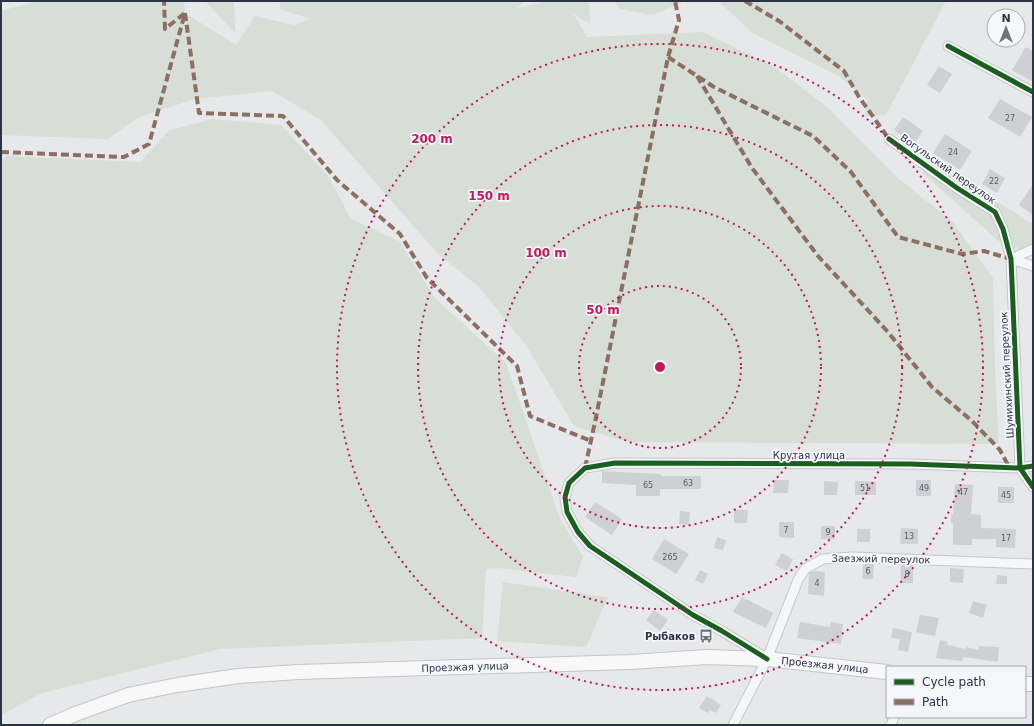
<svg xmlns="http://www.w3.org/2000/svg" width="1034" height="726" font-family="'DejaVu Sans',sans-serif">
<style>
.green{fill:#d6ded6}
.building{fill:#ced0d3}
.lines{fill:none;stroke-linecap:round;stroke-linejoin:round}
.minor-casing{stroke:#c4c6c8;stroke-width:11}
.primary-casing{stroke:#c2c5c8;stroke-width:16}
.minor{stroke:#f5f6f7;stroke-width:9}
.primary{stroke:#f8f8f8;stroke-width:14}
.quiet{stroke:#8d6e63;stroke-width:4;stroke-dasharray:8 4;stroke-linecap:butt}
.cycleway-casing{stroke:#f4f6f9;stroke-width:8}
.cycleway{stroke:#1b5e20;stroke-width:5}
.ring{fill:none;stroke:#c2185b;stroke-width:2;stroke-dasharray:2 4}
.labels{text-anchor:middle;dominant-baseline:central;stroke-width:3.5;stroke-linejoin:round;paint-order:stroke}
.number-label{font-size:8px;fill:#545c69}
.street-label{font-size:10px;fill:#2b3445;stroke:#f4f6f9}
.poi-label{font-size:10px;font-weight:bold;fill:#2b3445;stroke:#f4f6f9;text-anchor:end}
.centre{fill:#c2185b;stroke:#f4f6f9;stroke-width:2}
.ring-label{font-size:12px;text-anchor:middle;font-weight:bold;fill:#c2185b;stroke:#f4f6f9;stroke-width:3.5;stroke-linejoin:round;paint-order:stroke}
</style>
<rect width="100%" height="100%" fill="#e6e8ea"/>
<!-- green -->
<g class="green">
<polygon points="37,1 184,1 185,13 236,45 255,16 294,25 312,19 281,10 279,1 507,1 510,3 508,1 525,1 517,8 549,1 589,1 590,24 573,13 587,37 703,32 775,67 827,107 899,179 953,222 993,278 995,372 999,444 628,442 574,426 526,345 478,286 438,254 321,120 272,91 195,99 139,117 108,139 1,135 1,11"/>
<polygon points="205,1 234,1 235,33"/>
<polygon points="615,1 681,1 681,3 652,15 620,9"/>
<polygon points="718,1 946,1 886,115 865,116 867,100 840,77 754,34"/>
<polygon points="213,119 281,125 328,176 351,219 399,241 435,298 506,363 560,519 583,557 576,577 498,568 486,569 482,638 220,649 42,693 1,715 1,161 7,156 140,162 170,130"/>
<polygon points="923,156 1033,224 1033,256 997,240 923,173"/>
<polygon points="503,582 598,596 608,597 586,647 497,641"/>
</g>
<!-- building -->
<g class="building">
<polygon points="1026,47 1033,51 1033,82 1012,70"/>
<polygon points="939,66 952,74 940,93 927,85"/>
<polygon points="1000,99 1032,117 1020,137 988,118"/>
<polygon points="903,117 923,131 914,144 894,130"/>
<polygon points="945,134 972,151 960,170 933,153"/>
<polygon points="990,169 1005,178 997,193 982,184"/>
<polygon points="1033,184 1033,215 1019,205"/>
<polygon points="602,471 661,474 661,476 701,476 701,489 660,489 660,496 636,496 636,485 602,483"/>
<polygon points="774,480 789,480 788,493 773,493"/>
<rect x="916" y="480" width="15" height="16"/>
<polygon points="824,481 838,482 837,495 824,495"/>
<polygon points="855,481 876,482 876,495 855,495"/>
<polygon points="955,484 973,485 971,514 981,515 981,528 1016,529 1015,548 996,547 996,539 972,539 972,545 953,545 953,523 951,523 951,514 953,514"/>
<rect x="998" y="487" width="16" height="16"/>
<polygon points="595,502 622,519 612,535 585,517"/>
<polygon points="734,510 748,510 747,523 734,523"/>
<polygon points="680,511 690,512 689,525 679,524"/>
<polygon points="779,522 794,522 794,538 779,537"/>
<rect x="821" y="526" width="14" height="13"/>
<polygon points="901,528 918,529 918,544 900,544"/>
<rect x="857" y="529" width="13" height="13"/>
<polygon points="717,537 726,540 723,550 714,548"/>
<polygon points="664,539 689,554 676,574 652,559"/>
<polygon points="782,553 793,559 787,571 775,565"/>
<polygon points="863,563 874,564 873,579 862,579"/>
<polygon points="901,565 913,565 913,583 900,583"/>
<polygon points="950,568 964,569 963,583 950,582"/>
<polygon points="700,570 708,574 703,584 695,580"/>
<polygon points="814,571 825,572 824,596 808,594 809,573"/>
<polygon points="997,575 1007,576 1007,584 996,584"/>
<polygon points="742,597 773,613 766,628 733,612"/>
<polygon points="973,601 987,605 983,618 969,613"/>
<polygon points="654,610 668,620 660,631 646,620"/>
<polygon points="920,615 939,618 935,636 916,632"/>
<polygon points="800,622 830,627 831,622 843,624 841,644 797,638"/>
<polygon points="893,628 912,632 908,652 898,650 900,639 891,638"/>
<polygon points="940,640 948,642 947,645 966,649 966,647 979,650 979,646 999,647 998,662 963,657 962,661 936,658"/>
<polygon points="707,696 721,705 716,713 710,710 708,713 699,708"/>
</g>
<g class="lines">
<!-- minor casing -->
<g class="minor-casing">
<g id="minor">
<polyline points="948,46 1033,92"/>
<polyline points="889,139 957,188 995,212 1003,229 1011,259 1020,468 1033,487"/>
<polyline points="1011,259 1033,249"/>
<polyline points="1011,259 1033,266"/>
<polyline points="766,658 722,631 693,615 590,546 578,532 567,512 565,497 569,483 585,468 615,463 910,464 1020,468 1033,466"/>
<polyline points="733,725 767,659 798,580 805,569 823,559 852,557 1033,564"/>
<polyline points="891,725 894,717"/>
</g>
</g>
<!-- primary casing -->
<g class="primary-casing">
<g id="primary">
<polyline points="1025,684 1033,684"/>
<polyline points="50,725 78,713 128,695 177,685 238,676 298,672 630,662 707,657 767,659 887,672"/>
</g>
</g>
<!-- minor -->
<use href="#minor" class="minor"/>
<!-- primary -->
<use href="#primary" class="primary"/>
<!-- quiet -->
<g class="quiet">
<polyline points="745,1 779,21 844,71 859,97 889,139"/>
<polyline points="185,13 199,113 283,116 337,180 400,234 427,278 517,366 530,416 591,441"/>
<polyline points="668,57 714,87 813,136 851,172 898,237 962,254 984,251 1011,259"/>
<polyline points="697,76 752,168 818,256 888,332 932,387 972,421 1000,450 1009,467"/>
<polyline points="1,152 124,157 149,144 185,13 165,29 164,1"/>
<polyline points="585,468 595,422 668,57 679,20 675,1"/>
</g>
<!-- cycleway casing -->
<g class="cycleway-casing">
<g id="cycleway">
<polyline points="948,46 1033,92"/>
<polyline points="889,139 957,188 995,212 1003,229 1011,259 1020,468 1033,487"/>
<polyline points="767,659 722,631 693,615 590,546 578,532 567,512 565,497 569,483 585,468 615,463 910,464 1020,468 1033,466"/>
</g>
</g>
<!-- cycleway -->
<use href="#cycleway" class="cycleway"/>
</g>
<!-- distance rings -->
<g class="ring">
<circle cx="660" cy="367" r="81"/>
<circle cx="660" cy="367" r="161"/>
<circle cx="660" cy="367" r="242"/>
<circle cx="660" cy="367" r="323"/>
</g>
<!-- icons -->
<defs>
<g id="bus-bare" transform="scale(1.08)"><path d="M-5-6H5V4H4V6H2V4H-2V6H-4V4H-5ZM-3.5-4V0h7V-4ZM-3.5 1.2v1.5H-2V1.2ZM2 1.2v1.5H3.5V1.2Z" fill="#6c737f" stroke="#f4f6f9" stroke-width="2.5" paint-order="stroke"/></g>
</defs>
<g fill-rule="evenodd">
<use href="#bus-bare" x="706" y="636"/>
</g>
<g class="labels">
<!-- number labels -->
<g class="number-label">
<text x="1010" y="118">27</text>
<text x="953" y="152">24</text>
<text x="994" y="181">22</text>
<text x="688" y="483">63</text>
<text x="648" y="485">65</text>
<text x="865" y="488">51</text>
<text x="924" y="488">49</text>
<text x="963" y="492">47</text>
<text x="1006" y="495">45</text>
<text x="786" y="530">7</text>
<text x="828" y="532">9</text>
<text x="909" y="536">13</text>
<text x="1006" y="538">17</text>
<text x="670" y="557">265</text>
<text x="868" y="571">6</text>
<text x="907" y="574">8</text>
<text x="817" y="583">4</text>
</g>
<!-- street labels -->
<g class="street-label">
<text transform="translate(948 169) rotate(35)">Вогульский переулок</text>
<text transform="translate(1007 375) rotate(-93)">Шумихинский переулок</text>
<text x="809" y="455">Крутая улица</text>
<text transform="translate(881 559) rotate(1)">Заезжий переулок</text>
<text transform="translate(825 665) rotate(6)">Проезжая улица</text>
<text transform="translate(465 667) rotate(-2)">Проезжая улица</text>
</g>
<!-- poi labels -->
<g class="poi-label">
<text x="695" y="636">Рыбаков</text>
</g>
</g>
<circle cx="660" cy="367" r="6" class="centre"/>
<g class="ring-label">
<text x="432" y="143">200 m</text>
<text x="489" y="200">150 m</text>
<text x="546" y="257">100 m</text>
<text x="603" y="314">50 m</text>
</g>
<!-- border -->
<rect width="1034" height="726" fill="none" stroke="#2b3445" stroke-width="4"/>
<!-- legend -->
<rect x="886" y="666" width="140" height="52" fill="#f4f6f9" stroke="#a4a8b1"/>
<rect x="894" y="679" width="20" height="6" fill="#1b5e20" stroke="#a4a8b1"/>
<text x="922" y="686" font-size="12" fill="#2b3445">Cycle path</text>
<rect x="894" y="699" width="20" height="6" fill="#8d6e63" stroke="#a4a8b1"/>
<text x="922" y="706" font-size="12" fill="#2b3445">Path</text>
<!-- north arrow -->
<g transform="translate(1006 28)"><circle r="19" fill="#f4f6f9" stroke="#a4a8b1"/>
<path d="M0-3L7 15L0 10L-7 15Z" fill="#6c737f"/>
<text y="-6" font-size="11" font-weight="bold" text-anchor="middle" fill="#2b3445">N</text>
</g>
</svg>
